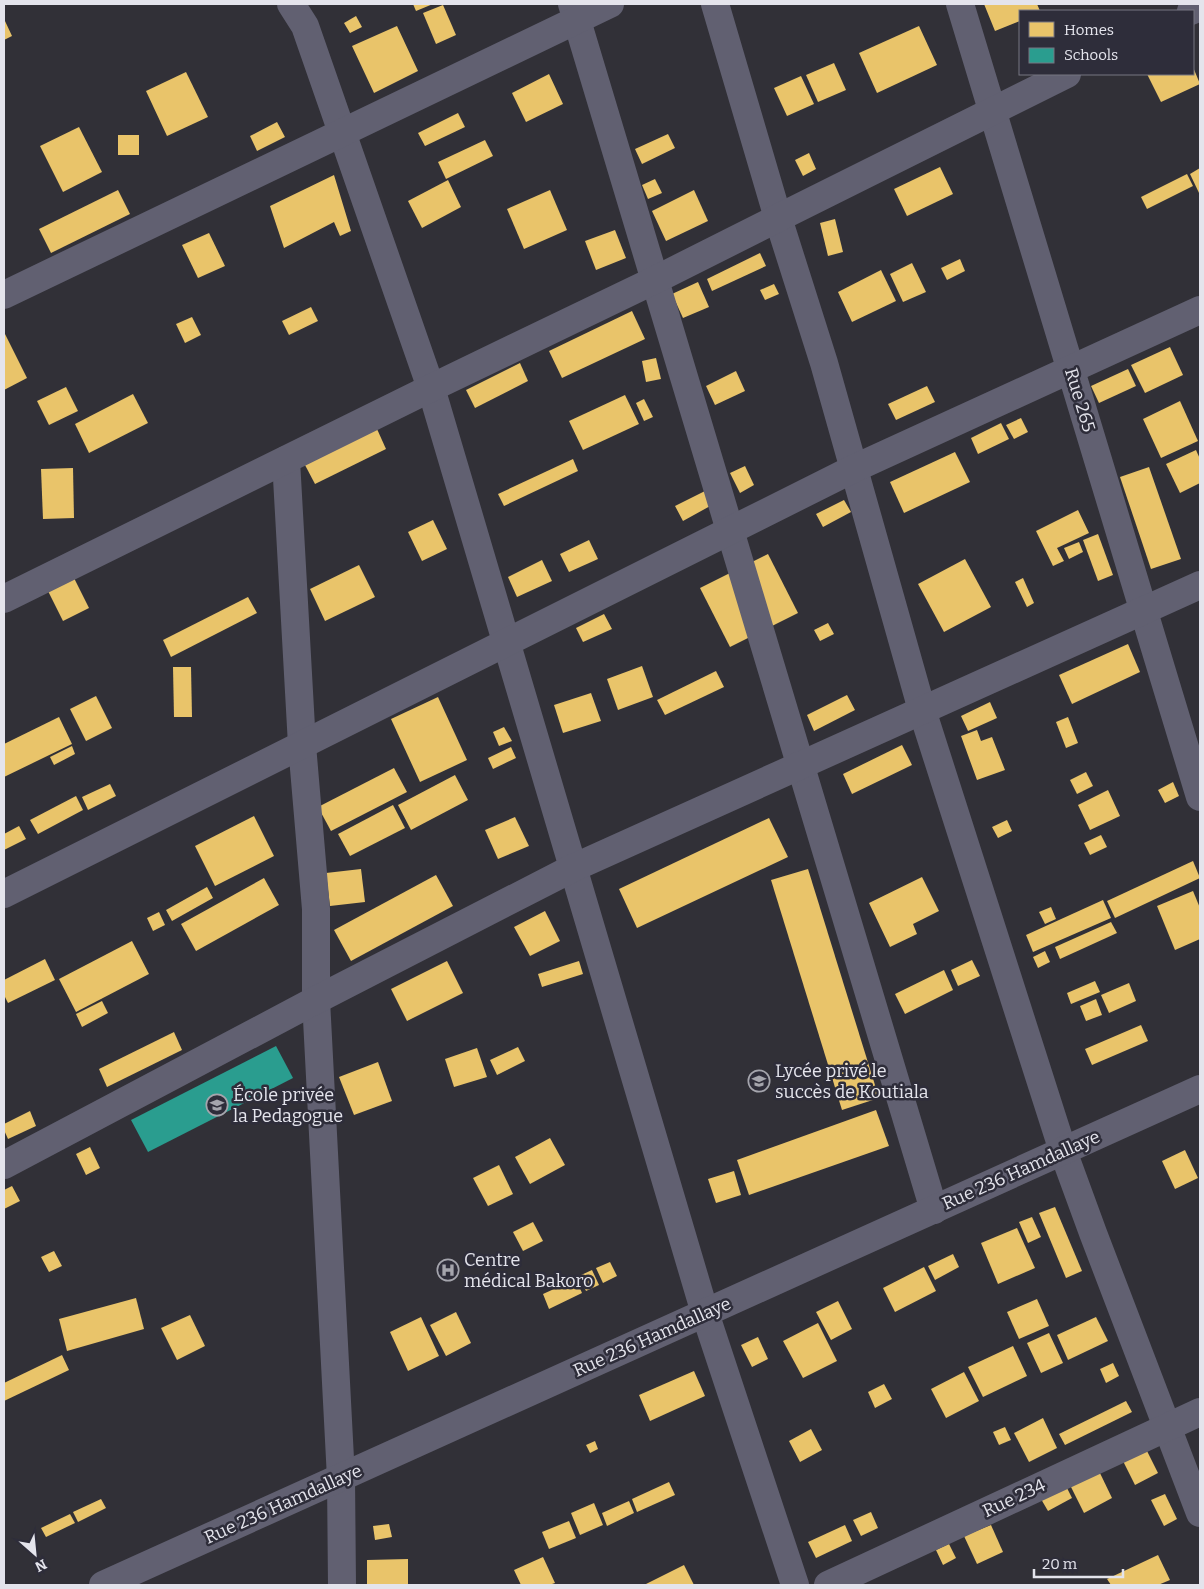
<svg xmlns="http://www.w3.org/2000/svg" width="1204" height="1589" font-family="Bitter,serif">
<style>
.homes{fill:#e9c46a}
.schools{fill:#2a9d8f}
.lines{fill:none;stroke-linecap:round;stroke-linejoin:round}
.minor{stroke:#616071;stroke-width:28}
.labels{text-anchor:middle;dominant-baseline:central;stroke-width:5;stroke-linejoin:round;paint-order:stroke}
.street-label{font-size:18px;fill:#e4e4ec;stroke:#2e2d3a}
.poi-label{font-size:18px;fill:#e4e4ec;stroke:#2e2d3a;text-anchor:start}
</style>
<rect width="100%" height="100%" fill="#313037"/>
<!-- homes -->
<g class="homes">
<polygon points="413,4 433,4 416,11"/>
<polygon points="984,4 1037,4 1040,11 1020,11 1020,21 995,31"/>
<polygon points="443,5 456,35 436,44 423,13"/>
<polygon points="356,16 362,27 350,33 344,23"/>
<polygon points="5,21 12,36 4,40 4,22"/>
<polygon points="397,26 418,71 374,93 352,46"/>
<polygon points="919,26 937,65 877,93 859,53"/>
<polygon points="834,63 846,90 818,102 806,75"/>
<polygon points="1193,67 1200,84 1161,102 1147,74 1193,74"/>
<polygon points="186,72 208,117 167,136 146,91"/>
<polygon points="549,74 563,104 526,122 512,93"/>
<polygon points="801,76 814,104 787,116 774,88"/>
<polygon points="458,113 465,127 425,146 418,133"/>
<polygon points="277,122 285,137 257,151 250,136"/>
<polygon points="79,127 102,172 63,192 40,146"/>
<polygon points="668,134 675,148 642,164 635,149"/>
<rect x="118" y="135" width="21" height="20"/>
<polygon points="485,140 493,156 446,179 438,162"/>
<polygon points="809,153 816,169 803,176 795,160"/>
<polygon points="940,167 953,194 907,216 894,189"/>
<polygon points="1200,168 1200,195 1190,174"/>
<polygon points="1187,174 1193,186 1147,209 1141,197"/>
<polygon points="334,175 351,231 340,236 334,222 284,248 270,206"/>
<polygon points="655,179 662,193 648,199 642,185"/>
<polygon points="448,180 461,207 422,228 408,201"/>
<polygon points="118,190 130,214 51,253 39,229"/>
<polygon points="550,190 567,230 524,249 507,209"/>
<polygon points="694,190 708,221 666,241 652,211"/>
<polygon points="835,219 843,252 828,256 820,223"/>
<polygon points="615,230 626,258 596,270 585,241"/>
<polygon points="209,233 225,266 198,278 182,245"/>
<polygon points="760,253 766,266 712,291 707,279"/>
<polygon points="960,259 965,271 947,280 941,268"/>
<polygon points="912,263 926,292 903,302 890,274"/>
<polygon points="881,270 896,301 852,322 838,292"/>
<polygon points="698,282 709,307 683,318 672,294"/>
<polygon points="774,284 779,294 765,300 760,290"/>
<polygon points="311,307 318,321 289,335 282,321"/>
<polygon points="632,311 645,339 562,378 549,351"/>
<polygon points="192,317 201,335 185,343 176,324"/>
<polygon points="4,332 27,378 4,390"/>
<polygon points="1170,347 1183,375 1145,393 1131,365"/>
<polygon points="656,358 661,379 646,382 642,361"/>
<polygon points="520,363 528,381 475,408 466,390"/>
<polygon points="1128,369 1136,386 1099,403 1091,386"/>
<polygon points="736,371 745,391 715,405 706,386"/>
<polygon points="927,386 935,402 896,420 888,404"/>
<polygon points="66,387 78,411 49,425 37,401"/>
<polygon points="133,394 148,423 89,453 75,424"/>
<polygon points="625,395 639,424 583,450 569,421"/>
<polygon points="644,399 653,417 644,421 636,403"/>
<polygon points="1180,401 1198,441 1161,458 1143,419"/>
<polygon points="1021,418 1028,432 1014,439 1006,425"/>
<polygon points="1001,423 1009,439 978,454 971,438"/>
<polygon points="377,429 386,449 315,484 305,465"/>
<polygon points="1196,450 1200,459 1200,483 1180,493 1166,464"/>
<polygon points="955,452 970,482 904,513 890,482"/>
<polygon points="573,459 578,471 504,506 498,494"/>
<polygon points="745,466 754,485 740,493 730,473"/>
<polygon points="1149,467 1181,559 1151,569 1120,477"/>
<polygon points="73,468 74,518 43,519 41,469"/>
<polygon points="705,491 712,505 683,521 675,506"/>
<polygon points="844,500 851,512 823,527 816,514"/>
<polygon points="1078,510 1089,533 1057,548 1064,561 1053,566 1036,531"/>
<polygon points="433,520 447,549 422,561 408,532"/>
<polygon points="1098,534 1113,575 1098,581 1083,540"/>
<polygon points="589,540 598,559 569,572 560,554"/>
<polygon points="1079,542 1083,552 1069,559 1064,548"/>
<polygon points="768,554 798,613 730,647 700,588"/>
<polygon points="965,559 991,607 944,632 918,584"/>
<polygon points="542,560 552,581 517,597 508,577"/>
<polygon points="359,565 375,597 325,621 310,589"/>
<polygon points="74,578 89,608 63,621 48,591"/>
<polygon points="1023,578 1034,603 1027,607 1015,582"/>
<polygon points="248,597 257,613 171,657 163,640"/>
<polygon points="604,614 612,629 583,642 576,628"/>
<polygon points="828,623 834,634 820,641 814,630"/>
<polygon points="1128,644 1140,672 1072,704 1059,675"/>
<polygon points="642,666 653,697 618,710 607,679"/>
<polygon points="173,667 191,667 192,717 174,717"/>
<polygon points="716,671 724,687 665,715 657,700"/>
<polygon points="591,693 601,721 563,733 554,705"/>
<polygon points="847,695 855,710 814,731 807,715"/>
<polygon points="96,696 112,728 86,741 70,709"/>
<polygon points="438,697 467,760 420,782 391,719"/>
<polygon points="990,702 997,718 968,731 961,716"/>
<polygon points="59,717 72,744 4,777 4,744"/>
<polygon points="1068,717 1078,743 1066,748 1056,722"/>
<polygon points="504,727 512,741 499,746 493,732"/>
<polygon points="977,730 981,741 992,737 1005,770 977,780 961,736"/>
<polygon points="902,745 912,765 852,794 843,774"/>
<polygon points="72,746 75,754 54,765 50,757"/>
<polygon points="511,747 516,758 493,769 488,758"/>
<polygon points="394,768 407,792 331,831 318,807"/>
<polygon points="1086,772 1093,786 1077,794 1070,780"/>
<polygon points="455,775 468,800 411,830 398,805"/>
<polygon points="1173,782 1179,796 1165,803 1158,790"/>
<polygon points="110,784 116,796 88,810 82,797"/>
<polygon points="1108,790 1120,816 1090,830 1078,805"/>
<polygon points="76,796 83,810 38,834 30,820"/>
<polygon points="393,805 405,828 350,856 338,834"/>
<polygon points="254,816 274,856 215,886 195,846"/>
<polygon points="515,817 529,846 498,859 485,830"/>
<polygon points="769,818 788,857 637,928 619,889"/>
<polygon points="1007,820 1012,831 998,838 992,827"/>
<polygon points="19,826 26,839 4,850 4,834"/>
<polygon points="1101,835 1107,847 1090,855 1084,843"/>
<polygon points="1193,861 1200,878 1115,918 1107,901"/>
<polygon points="361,869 365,902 330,906 326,873"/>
<polygon points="808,869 879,1098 842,1110 771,880"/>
<polygon points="436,875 453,906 351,961 334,930"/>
<polygon points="922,877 939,911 913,924 917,934 890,947 869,903"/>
<polygon points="264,878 279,905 196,951 181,924"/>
<polygon points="207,887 213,898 172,921 166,910"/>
<polygon points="1193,891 1200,908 1200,939 1175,950 1157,906"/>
<polygon points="1103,900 1111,918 1033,952 1026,935"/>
<polygon points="1051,907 1056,919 1045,924 1039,912"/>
<polygon points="545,911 560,941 530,956 514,927"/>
<polygon points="159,912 165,925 153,931 147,918"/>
<polygon points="1111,922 1117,933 1060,959 1055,947"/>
<polygon points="132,941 149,974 76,1012 59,979"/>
<polygon points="1045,951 1050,962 1038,968 1033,957"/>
<polygon points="45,959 55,980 8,1003 4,995 4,980"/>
<polygon points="972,960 980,976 958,986 951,970"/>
<polygon points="447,961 463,993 407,1021 391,989"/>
<polygon points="579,961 583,974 542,987 538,974"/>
<polygon points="944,970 953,990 905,1014 895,994"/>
<polygon points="1095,981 1100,992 1071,1004 1067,993"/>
<polygon points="1129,983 1136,1001 1109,1013 1101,995"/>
<polygon points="1096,999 1102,1015 1086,1021 1080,1006"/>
<polygon points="102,1001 108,1013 82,1027 76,1014"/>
<polygon points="1141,1025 1148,1041 1092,1065 1085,1049"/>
<polygon points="174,1032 182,1050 107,1087 99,1069"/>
<polygon points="518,1047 525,1061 497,1075 490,1060"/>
<polygon points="477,1048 487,1077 454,1087 445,1059"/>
<polygon points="378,1062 392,1101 354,1115 339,1077"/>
<polygon points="876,1110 889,1146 749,1195 737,1160"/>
<polygon points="30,1111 36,1126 8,1139 4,1130 4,1124"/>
<polygon points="550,1138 565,1165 530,1184 515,1157"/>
<polygon points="90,1147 100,1168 86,1175 76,1154"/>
<polygon points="1185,1150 1198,1178 1175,1189 1162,1161"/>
<polygon points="499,1165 513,1194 488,1206 473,1178"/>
<polygon points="734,1171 741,1195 716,1203 708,1179"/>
<polygon points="12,1186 20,1201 4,1209 4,1190"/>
<polygon points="1055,1207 1082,1271 1066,1278 1039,1213"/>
<polygon points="1032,1217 1041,1237 1028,1243 1019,1222"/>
<polygon points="533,1222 543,1241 523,1251 513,1232"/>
<polygon points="1017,1228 1035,1268 998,1284 981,1243"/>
<polygon points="54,1251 62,1266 49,1272 41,1257"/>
<polygon points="953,1254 959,1267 935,1280 928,1266"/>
<polygon points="610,1262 617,1276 603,1283 596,1268"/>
<polygon points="924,1267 936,1291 895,1312 883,1288"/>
<polygon points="592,1270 599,1285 586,1291 579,1276"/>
<polygon points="576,1279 582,1293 549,1309 543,1294"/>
<polygon points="136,1298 144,1329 67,1351 59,1319"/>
<polygon points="1037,1299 1049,1326 1019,1339 1007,1312"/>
<polygon points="838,1301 852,1329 831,1340 816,1312"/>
<polygon points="456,1312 471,1343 446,1356 430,1325"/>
<polygon points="190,1315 205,1346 177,1360 161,1328"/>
<polygon points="421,1317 439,1356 408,1371 390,1332"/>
<polygon points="1096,1317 1108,1341 1068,1360 1057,1335"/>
<polygon points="818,1323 837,1361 803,1378 783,1341"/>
<polygon points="1049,1333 1063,1363 1041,1373 1027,1343"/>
<polygon points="758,1337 768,1359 752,1367 741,1345"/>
<polygon points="1013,1346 1027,1376 983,1397 968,1367"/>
<polygon points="62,1355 69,1370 4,1401 4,1383"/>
<polygon points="1113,1363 1119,1376 1106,1383 1100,1369"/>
<polygon points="694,1371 705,1396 650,1421 639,1395"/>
<polygon points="964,1372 979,1401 946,1418 931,1389"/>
<polygon points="884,1384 892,1399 875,1408 868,1392"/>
<polygon points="1126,1401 1132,1412 1065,1445 1059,1434"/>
<polygon points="1043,1418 1057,1448 1029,1462 1014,1433"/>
<polygon points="1005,1427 1011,1440 999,1445 993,1432"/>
<polygon points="811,1429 822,1450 800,1462 789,1441"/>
<polygon points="595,1441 598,1449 590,1453 586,1445"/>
<polygon points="1142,1441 1158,1473 1135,1485 1119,1453"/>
<polygon points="1098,1469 1112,1498 1084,1513 1069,1483"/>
<polygon points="669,1482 675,1495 637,1512 632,1499"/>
<polygon points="1066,1486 1072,1498 1048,1511 1041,1499"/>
<polygon points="1165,1494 1177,1519 1164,1526 1151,1500"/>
<polygon points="101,1499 106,1508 78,1522 73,1512"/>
<polygon points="629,1501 634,1513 607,1526 602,1513"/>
<polygon points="594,1503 603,1525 580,1535 571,1513"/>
<polygon points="871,1512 878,1528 861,1536 853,1520"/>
<polygon points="70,1514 75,1523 46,1537 41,1528"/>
<polygon points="569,1521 576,1538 549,1549 542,1532"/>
<polygon points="389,1524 392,1537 375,1540 373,1526"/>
<polygon points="845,1525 852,1541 816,1558 808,1542"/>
<polygon points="991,1525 1003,1552 977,1564 964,1536"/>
<polygon points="949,1544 956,1558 943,1565 936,1550"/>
<polygon points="1158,1555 1170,1580 1158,1585 1111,1585 1107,1579"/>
<polygon points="543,1557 555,1583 549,1585 521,1585 514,1570"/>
<polygon points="408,1559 408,1585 367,1585 367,1560"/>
<polygon points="684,1565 694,1585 644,1585"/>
</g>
<!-- schools -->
<polygon class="schools" points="276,1046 293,1078 148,1152 131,1120"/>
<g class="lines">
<!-- minor -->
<g class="minor">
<polyline points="291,4 305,26 431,388 705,1313 795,1585"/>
<polyline points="572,4 934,1210"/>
<polyline points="715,4 778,218 824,363 922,710 1063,1151 1093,1233 1200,1513"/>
<polyline points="960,4 1200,797"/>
<polyline points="1191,11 1200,7"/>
<polyline points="4,295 610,4"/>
<polyline points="286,460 302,745 316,909 316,1000 341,1478 342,1585"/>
<polyline points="4,599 431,388 655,280 778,218 1067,74"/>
<polyline points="4,894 853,469 1200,310"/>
<polyline points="4,1165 316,1000 573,868 1200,585"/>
<polyline points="103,1585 1200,1089"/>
<polyline points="828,1585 1200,1412"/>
</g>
</g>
<!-- icons -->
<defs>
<g id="school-ring" transform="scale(1.125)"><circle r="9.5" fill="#2e2d3a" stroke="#a5a5ad" stroke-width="1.5"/><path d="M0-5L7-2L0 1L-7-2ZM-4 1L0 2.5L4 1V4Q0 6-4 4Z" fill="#a5a5ad"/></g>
<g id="hospital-ring" transform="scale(1.125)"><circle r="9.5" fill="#2e2d3a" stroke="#a5a5ad" stroke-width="1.5"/><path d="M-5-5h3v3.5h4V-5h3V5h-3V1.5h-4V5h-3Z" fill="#a5a5ad"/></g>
</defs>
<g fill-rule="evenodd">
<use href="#school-ring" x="759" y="1081"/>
<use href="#school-ring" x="217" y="1105"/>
<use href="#hospital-ring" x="448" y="1270"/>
</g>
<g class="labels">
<!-- street labels -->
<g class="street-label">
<text transform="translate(1080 400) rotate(73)">Rue 265</text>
<text transform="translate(1021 1170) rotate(-24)">Rue 236 Hamdallaye</text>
<text transform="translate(652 1337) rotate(-24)">Rue 236 Hamdallaye</text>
<text transform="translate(1014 1498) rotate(-25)">Rue 234</text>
<text transform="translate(283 1504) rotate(-24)">Rue 236 Hamdallaye</text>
</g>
<!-- poi labels -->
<g class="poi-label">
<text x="775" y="1071">Lycée privé le<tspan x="775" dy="21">succès de Koutiala</tspan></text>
<text x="233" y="1095">École privée<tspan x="233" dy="21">la Pedagogue</tspan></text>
<text x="464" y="1260">Centre<tspan x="464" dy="21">médical Bakoro</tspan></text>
</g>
</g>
<!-- border -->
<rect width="1204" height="1589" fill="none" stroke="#e4e4ec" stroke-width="10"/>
<!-- legend -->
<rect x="1019" y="10" width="175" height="65" fill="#2e2d3a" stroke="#777681"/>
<rect x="1029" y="22" width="25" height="15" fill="#e9c46a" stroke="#777681"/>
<text x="1064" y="35" font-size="15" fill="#e4e4ec">Homes</text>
<rect x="1029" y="48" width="25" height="15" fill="#2a9d8f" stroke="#777681"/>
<text x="1064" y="60" font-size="15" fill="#e4e4ec">Schools</text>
<!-- north arrow -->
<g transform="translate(35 1554) rotate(153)" stroke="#2e2d3a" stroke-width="4" paint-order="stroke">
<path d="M0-4L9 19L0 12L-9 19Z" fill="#e4e4ec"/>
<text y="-8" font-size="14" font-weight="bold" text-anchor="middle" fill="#e4e4ec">N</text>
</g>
<!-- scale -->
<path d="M1034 1569v8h89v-8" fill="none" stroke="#e4e4ec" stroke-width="2.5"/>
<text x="1042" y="1569" font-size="15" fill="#e4e4ec" stroke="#2e2d3a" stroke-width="4" paint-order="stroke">20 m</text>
</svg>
